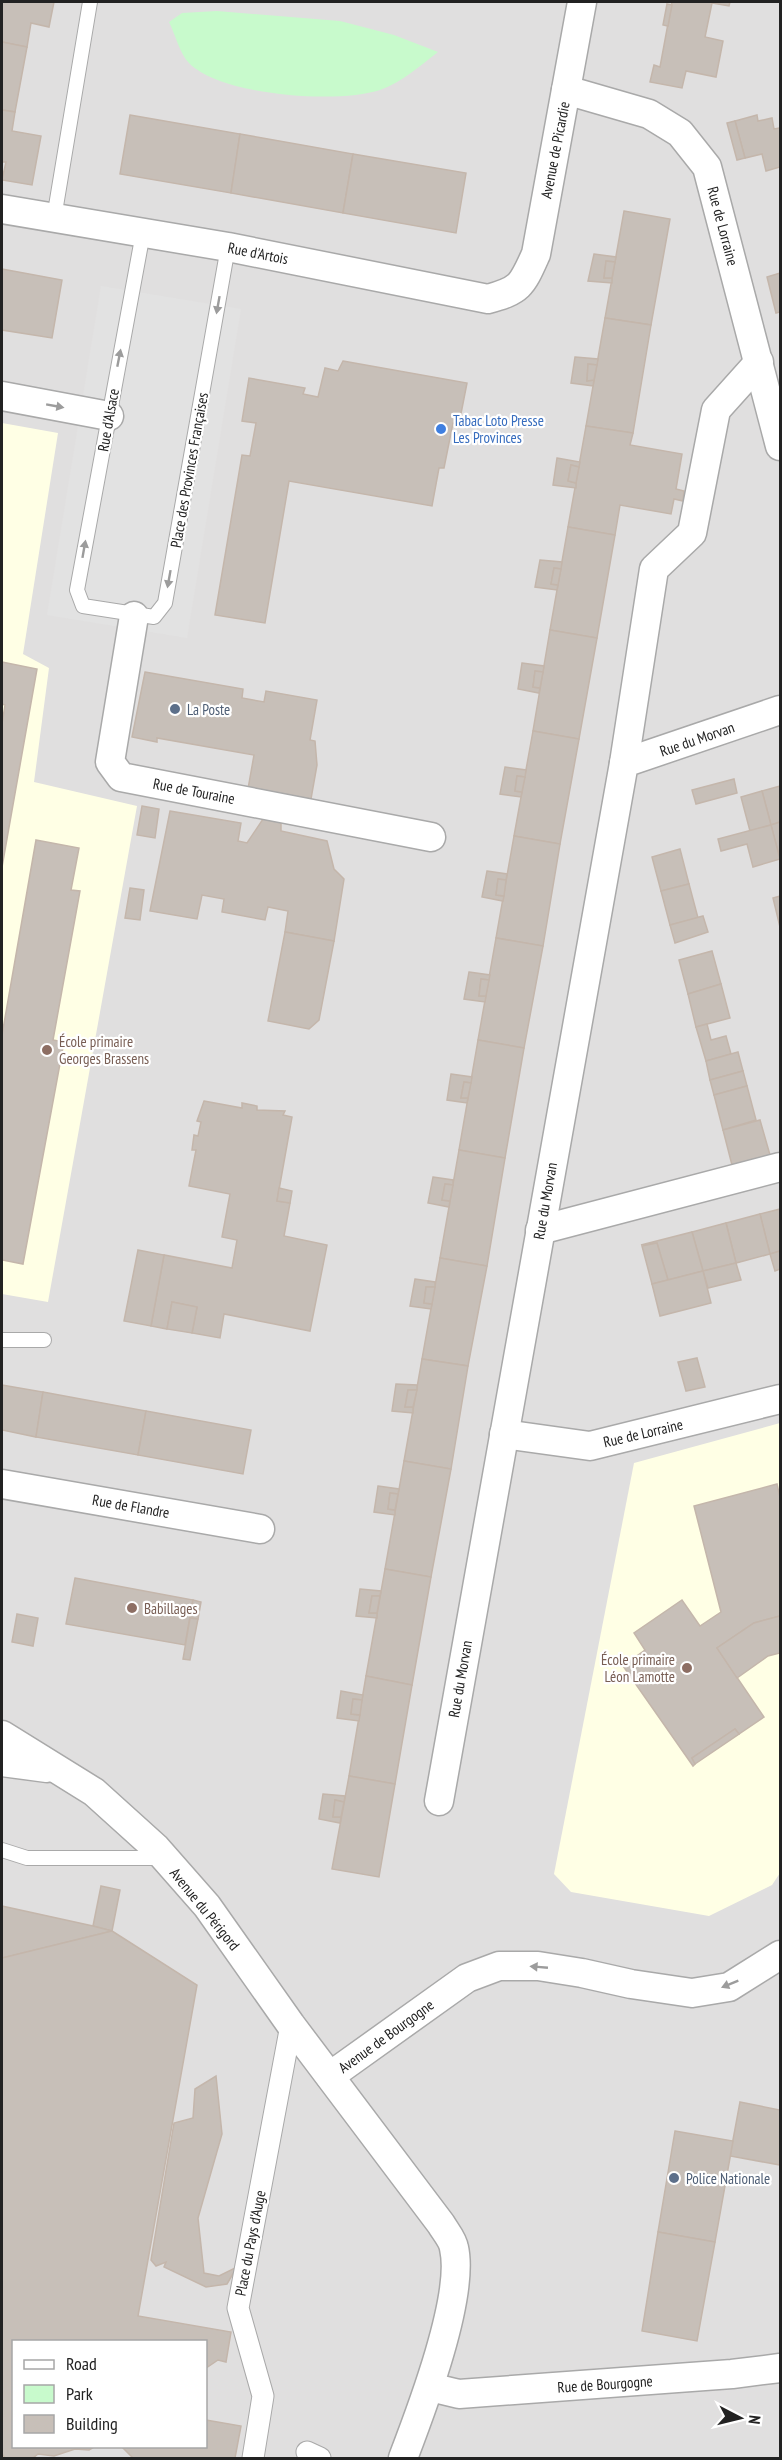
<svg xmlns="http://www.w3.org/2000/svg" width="782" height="2460" font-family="'PT Sans Narrow',sans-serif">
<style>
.residential{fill:#e0dfdf;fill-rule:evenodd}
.education{fill:#ffffe5}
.park{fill:#c8facc}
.parking{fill:#e2e2e2}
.building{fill:#c7bfb8;stroke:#c4b6ab;stroke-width:1.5}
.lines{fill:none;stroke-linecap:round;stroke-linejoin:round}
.service-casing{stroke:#a9a9a9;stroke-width:16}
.pedestrian-casing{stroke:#a9a9a9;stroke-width:23}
.minor-casing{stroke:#a9a9a9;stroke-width:31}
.service{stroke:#fff;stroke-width:14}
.pedestrian{stroke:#fff;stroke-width:21}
.minor{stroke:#fff;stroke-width:28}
.oneway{fill:#9c9c9c}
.shop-dot{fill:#3f7fe0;stroke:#fff;stroke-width:2}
.service-dot{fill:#5c6f8a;stroke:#fff;stroke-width:2}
.education-dot{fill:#8d6e63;stroke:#fff;stroke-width:2}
.labels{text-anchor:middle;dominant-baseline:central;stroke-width:4.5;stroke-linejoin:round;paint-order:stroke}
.street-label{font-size:15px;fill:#222;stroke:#fff}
.shop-label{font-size:15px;fill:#366cbe;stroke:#fff;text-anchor:start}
.service-label{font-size:15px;fill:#4e5e75;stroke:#fff;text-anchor:start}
.education-label{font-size:15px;fill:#785e54;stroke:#fff;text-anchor:start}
</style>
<rect width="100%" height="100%" fill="#f2efe9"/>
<!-- residential -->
<path class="residential" d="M2,2H780V2458H2ZM14,2342H206V2446H14Z"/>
<!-- education -->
<g class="education">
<polygon points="2,423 58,433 23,654 49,668 34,782 137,806 48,1302 2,1294"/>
<polygon points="780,1423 780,1873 772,1885 709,1916 571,1892 554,1874 634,1463"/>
</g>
<!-- park -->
<path class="park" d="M217,11L340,21L394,35L438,52C420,66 402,82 380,90C338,104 221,96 189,63C180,54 175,34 169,22L182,13Z"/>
<!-- parking -->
<polygon class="parking" points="101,286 241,309 187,638 47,615"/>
<!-- building -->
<g class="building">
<polygon points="2,2 54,2 49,27 31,23 27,47 2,42"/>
<polygon points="672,2 730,2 729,6 712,3 705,37 723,41 716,77 686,71 682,88 650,82 654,65 660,67"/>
<polygon points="667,4 672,5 668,26 663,25"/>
<polygon points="2,42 27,47 15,112 2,110"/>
<polygon points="2,110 15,112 12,131 41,136 32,185 2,180 6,162 2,162"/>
<polygon points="130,115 240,134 231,193 120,174"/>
<polygon points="757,115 758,121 772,118 774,129 780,128 780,167 766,171 762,154 745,158 735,121"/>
<polygon points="735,121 745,158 737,160 727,123"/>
<polygon points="240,134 353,154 343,213 231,193"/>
<polygon points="353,154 466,173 456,233 343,213"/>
<polygon points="624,211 670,219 651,325 605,318"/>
<polygon points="594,254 616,257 615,262 606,261 604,278 612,278 612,283 588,281"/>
<polygon points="606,261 615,262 612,278 604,278"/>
<polygon points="2,269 62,280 52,338 2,330"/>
<polygon points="780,273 780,312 776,313 767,277"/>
<polygon points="605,318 651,325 633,433 586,426"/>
<polygon points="575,357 598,359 597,365 588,364 587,381 594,380 593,386 571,383"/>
<polygon points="343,361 467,383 459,424 453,423 444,468 439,468 432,506 289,481 265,623 215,615 242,455 250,456 256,423 242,421 249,378 305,388 303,394 318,397 325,368 338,371"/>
<polygon points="588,364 597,365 594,380 587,381"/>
<polygon points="586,426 633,433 630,445 682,454 676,489 684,491 683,501 674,499 671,514 620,505 615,535 568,527"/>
<polygon points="557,458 580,462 579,467 571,465 568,481 576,483 576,488 553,485"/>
<polygon points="571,465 579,467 576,483 568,481"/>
<polygon points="568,527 615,535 597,638 550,630"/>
<polygon points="540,560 562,562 561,569 554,568 551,584 558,585 557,590 535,587"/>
<polygon points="554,568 561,569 558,585 551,584"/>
<polygon points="550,630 597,638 579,739 533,731"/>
<polygon points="2,662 37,669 2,867 2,724 5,705 2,704"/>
<polygon points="522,663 544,666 543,672 535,671 533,687 540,688 539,693 518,689"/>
<polygon points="535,671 543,672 540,688 533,687"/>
<polygon points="145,672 243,689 242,698 264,702 266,691 317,700 310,740 315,741 317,765 311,799 248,789 254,755 157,738 157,742 132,737"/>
<polygon points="533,731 579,739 560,844 514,836"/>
<polygon points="505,767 526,770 525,777 517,776 515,791 522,792 521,797 500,794"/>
<polygon points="517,776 525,777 522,792 515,791"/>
<polygon points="734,779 737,793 696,804 692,790"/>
<polygon points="780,786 780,822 771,825 762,791"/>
<polygon points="762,791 771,825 750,831 741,797"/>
<polygon points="142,806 159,809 155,838 137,835"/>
<polygon points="170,811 241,823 238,841 247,843 263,819 281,822 281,831 327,841 334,869 344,879 334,941 285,932 288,911 268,907 265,920 222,912 224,899 202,895 197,919 150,911"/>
<polygon points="780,822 780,859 771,825"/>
<polygon points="771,825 780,859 753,867 747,844 721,851 718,839"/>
<polygon points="514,836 560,844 543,946 496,938"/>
<polygon points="36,840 79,848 71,890 80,891 53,1040 64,1042 23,1264 2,1260 2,1035"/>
<polygon points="680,849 689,884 661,891 652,857"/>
<polygon points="487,871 507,874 506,880 498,879 496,895 504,896 503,901 482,897"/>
<polygon points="498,879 506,880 504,896 496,895"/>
<polygon points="689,884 698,918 670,925 661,891"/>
<polygon points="130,888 144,890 140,920 125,918"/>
<polygon points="780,896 780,927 773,898"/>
<polygon points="703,916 708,932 675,943 670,925"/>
<polygon points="285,932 334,941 319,1020 309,1029 268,1021"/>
<polygon points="496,938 543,946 524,1048 478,1040"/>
<polygon points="712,951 721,984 688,994 679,960"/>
<polygon points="469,972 490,975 489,980 481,979 479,996 486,996 485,1002 464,999"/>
<polygon points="481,979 489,980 486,996 479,996"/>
<polygon points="721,984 730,1018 696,1027 688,994"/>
<polygon points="707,1024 711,1040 726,1036 731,1054 706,1061 696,1027"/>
<polygon points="478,1040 524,1048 505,1158 459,1150"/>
<polygon points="738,1052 743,1071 710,1080 706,1061"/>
<polygon points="743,1071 747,1086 714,1095 710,1080"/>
<polygon points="451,1074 472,1077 471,1083 464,1082 461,1098 468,1098 467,1103 447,1100"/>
<polygon points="464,1082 471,1083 468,1098 461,1098"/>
<polygon points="747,1086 756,1120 723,1130 714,1095"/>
<polygon points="204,1101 242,1108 242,1103 257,1106 257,1110 285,1111 283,1115 292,1117 277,1201 290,1203 284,1236 327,1245 310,1331 224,1314 220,1338 192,1333 197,1307 172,1302 167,1329 151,1326 164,1255 232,1268 237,1240 222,1237 230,1194 189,1186 196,1150 192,1150 194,1135 198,1136 201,1122 197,1121"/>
<polygon points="760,1120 770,1155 732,1165 723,1130"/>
<polygon points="459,1150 505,1158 487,1266 440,1258"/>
<polygon points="433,1177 453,1180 453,1185 445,1184 442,1200 450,1201 449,1207 428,1203"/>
<polygon points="445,1184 453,1185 450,1201 442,1200"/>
<polygon points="279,1188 292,1191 290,1203 277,1201"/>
<polygon points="780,1209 780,1251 770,1254 760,1214"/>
<polygon points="760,1214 770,1254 736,1263 726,1223"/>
<polygon points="726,1223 736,1263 703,1271 692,1232"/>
<polygon points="692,1232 703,1271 668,1280 657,1243 641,1245"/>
<polygon points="657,1243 668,1280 652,1284 642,1246"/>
<polygon points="138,1250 164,1255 151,1326 124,1321"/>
<polygon points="780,1251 780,1269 775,1271 770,1254"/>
<polygon points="440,1258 487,1266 468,1366 422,1359"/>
<polygon points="736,1263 741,1280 708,1288 703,1271"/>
<polygon points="703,1271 711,1303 660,1316 652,1284"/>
<polygon points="415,1279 435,1282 435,1287 426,1287 424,1303 432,1304 431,1309 410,1306"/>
<polygon points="426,1287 435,1287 432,1304 424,1303"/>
<polygon points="172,1302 197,1307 192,1333 167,1329"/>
<polygon points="697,1358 705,1387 686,1391 678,1362"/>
<polygon points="422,1359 468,1366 451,1469 404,1461"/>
<polygon points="396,1384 417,1385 417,1390 408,1390 405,1407 413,1407 413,1413 392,1411"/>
<polygon points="2,1385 43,1392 36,1437 2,1430"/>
<polygon points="408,1390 417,1390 413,1407 405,1407"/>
<polygon points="43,1392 146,1411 138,1455 36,1437"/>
<polygon points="146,1411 251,1430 243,1474 138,1455"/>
<polygon points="404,1461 451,1469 431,1577 385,1569"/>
<polygon points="777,1484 780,1497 780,1616 754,1623 717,1648 764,1717 739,1734 735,1729 692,1758 695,1764 693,1766 623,1666 645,1650 634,1633 682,1600 700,1626 721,1612 694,1506"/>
<polygon points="378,1486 399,1489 398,1494 390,1493 388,1509 395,1510 395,1515 374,1512"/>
<polygon points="390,1493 398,1494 395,1510 388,1509"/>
<polygon points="385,1569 431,1577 412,1685 366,1676"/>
<polygon points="75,1578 193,1600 185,1645 66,1624"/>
<polygon points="360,1589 381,1591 380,1596 372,1596 369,1613 377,1613 377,1618 356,1616"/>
<polygon points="372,1596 380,1596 377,1613 369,1613"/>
<polygon points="193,1600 201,1602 198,1619 190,1618"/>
<polygon points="17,1614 38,1618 33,1646 12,1642"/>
<polygon points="780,1616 780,1653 768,1656 737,1678 717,1648 754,1623"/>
<polygon points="190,1618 198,1619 190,1660 183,1659"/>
<polygon points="366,1676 412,1685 395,1784 349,1776"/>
<polygon points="341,1691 363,1695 362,1700 353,1699 351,1714 360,1715 359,1721 337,1718"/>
<polygon points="353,1699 362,1700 360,1715 351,1714"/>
<polygon points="735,1729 739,1734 695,1764 692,1758"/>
<polygon points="349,1776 395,1784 379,1877 332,1869"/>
<polygon points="323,1794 345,1796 344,1802 335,1800 333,1817 341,1817 340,1823 319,1819"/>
<polygon points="335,1800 344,1802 341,1817 333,1817"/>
<polygon points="101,1886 120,1890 112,1931 93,1926"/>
<polygon points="2,1906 93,1926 112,1931 2,1958"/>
<polygon points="112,1931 197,1985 138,2316 231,2332 226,2362 218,2360 206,2368 206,2342 14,2342 14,2446 96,2446 89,2450 75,2449 54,2456 38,2454 33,2458 5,2458 2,2454 2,1958"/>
<polygon points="216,2076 222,2134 198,2218 204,2273 219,2276 237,2267 227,2284 206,2287 164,2267 166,2262 156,2266 151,2260 174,2123 193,2118 195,2089"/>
<polygon points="740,2102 780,2110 780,2165 730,2156"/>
<polygon points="675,2131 733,2141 715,2242 658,2232"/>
<polygon points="658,2232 715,2242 697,2341 642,2331"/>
<polygon points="206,2420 241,2426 235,2458 133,2458 121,2446 206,2446"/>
</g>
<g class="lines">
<!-- service casing -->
<g class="service-casing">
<g id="service">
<polyline points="54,218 90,2"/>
<polyline points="143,233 77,590 83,606 154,617 165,603 228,247"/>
<polyline points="2,1340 44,1340"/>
<polyline points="2,1850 27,1858 163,1858"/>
</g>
</g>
<!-- pedestrian casing -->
<g class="pedestrian-casing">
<g id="pedestrian">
<polyline points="307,2452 320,2458"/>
<polyline points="253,2458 263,2396 238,2308 291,2025"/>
</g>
</g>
<!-- minor casing -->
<g class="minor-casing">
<g id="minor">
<polyline points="566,90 649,114 680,133 707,167 780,446"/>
<path d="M2,209L228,247L488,299C521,290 522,285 536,254L582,2"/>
<polyline points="2,396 109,416"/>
<polyline points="134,616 110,762 121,777 431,837"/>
<polyline points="624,763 654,569 692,533 716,410 759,362"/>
<polyline points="540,1230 780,1167"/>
<polyline points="504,1434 590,1446 780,1399"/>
<polyline points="2,1484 260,1529"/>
<path d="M2,1735L94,1792L156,1848L207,1906L291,2025L441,2224C445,2231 453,2240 454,2248C465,2296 421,2411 403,2458"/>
<polyline points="2,1762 47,1768"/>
<polyline points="439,1801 624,763 780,710"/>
<polyline points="330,2076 467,1978 499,1966 538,1966 582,1973 631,1984 692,1993 729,1987 780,1955"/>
<polyline points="430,2387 459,2394 732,2374 780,2368"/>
</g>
</g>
<!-- service -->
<use href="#service" class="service"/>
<!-- pedestrian -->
<use href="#pedestrian" class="pedestrian"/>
<!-- minor -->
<use href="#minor" class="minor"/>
</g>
<!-- one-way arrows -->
<defs><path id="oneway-solid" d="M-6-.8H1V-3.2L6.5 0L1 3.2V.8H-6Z" transform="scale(1.5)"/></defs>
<g class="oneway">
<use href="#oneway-solid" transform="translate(218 305) rotate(100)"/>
<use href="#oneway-solid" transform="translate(119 358) rotate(-79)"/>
<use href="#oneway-solid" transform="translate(55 406) rotate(10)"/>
<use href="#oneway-solid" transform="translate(84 549) rotate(-80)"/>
<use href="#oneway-solid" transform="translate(169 579) rotate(100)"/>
<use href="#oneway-solid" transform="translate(539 1967) rotate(-175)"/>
<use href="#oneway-solid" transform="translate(730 1984) rotate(158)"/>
</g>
<!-- markers -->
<circle class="shop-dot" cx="441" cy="429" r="6"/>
<g class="service-dot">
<circle cx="175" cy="709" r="6"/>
<circle cx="674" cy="2178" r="6"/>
</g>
<g class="education-dot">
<circle cx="47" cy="1050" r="6"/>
<circle cx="132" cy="1608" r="6"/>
<circle cx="687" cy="1668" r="6"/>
</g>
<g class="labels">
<!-- street labels -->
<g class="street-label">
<text transform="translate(555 150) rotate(-79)">Avenue de Picardie</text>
<text transform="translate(723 226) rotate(75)">Rue de Lorraine</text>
<text transform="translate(258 253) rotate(11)">Rue d'Artois</text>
<text transform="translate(108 420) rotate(-80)">Rue d'Alsace</text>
<text transform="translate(189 470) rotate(-80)">Place des Provinces Françaises</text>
<text transform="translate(697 739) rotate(-19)">Rue du Morvan</text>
<text transform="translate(194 791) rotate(11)">Rue de Touraine</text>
<text transform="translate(545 1201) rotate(-80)">Rue du Morvan</text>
<text transform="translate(643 1433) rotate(-13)">Rue de Lorraine</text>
<text transform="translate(131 1506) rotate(10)">Rue de Flandre</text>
<text transform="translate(460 1679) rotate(-80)">Rue du Morvan</text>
<text transform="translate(205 1909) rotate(51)">Avenue du Périgord</text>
<text transform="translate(386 2036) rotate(-36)">Avenue de Bourgogne</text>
<text transform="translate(250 2243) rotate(-79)">Place du Pays d'Auge</text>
<text transform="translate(605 2384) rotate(-4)">Rue de Bourgogne</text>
</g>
<!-- shop labels -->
<g class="shop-label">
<text x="453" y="420">Tabac Loto Presse<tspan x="453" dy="17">Les Provinces</tspan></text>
</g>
<!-- service labels -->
<g class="service-label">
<text x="187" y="709">La Poste</text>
<text x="686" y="2178">Police Nationale</text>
</g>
<!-- education labels -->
<g class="education-label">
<text x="59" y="1041">École primaire<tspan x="59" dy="17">Georges Brassens</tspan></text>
<text x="144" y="1608">Babillages</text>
<text x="675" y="1659" text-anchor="end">École primaire<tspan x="675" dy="17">Léon Lamotte</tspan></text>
</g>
</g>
<!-- border -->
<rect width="782" height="2460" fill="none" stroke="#222222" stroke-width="6"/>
<!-- legend -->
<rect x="12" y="2340" width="195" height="108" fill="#ffffff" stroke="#a7a7a7" stroke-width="1.5"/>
<rect x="24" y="2360" width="30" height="9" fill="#ffffff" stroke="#a7a7a7" stroke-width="1.5"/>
<text x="66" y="2370" font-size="18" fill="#222222">Road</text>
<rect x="24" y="2385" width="30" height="18" fill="#c8facc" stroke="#a7a7a7" stroke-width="1.5"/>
<text x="66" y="2400" font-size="18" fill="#222222">Park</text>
<rect x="24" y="2415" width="30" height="18" fill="#c7bfb8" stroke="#a7a7a7" stroke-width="1.5"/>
<text x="66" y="2430" font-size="18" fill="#222222">Building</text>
<!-- north arrow -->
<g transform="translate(740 2418) rotate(97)" stroke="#ffffff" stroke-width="4.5" paint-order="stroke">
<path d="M0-4.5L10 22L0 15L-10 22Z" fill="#222222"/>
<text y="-9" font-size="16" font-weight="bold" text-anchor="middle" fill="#222222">N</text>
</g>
</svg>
